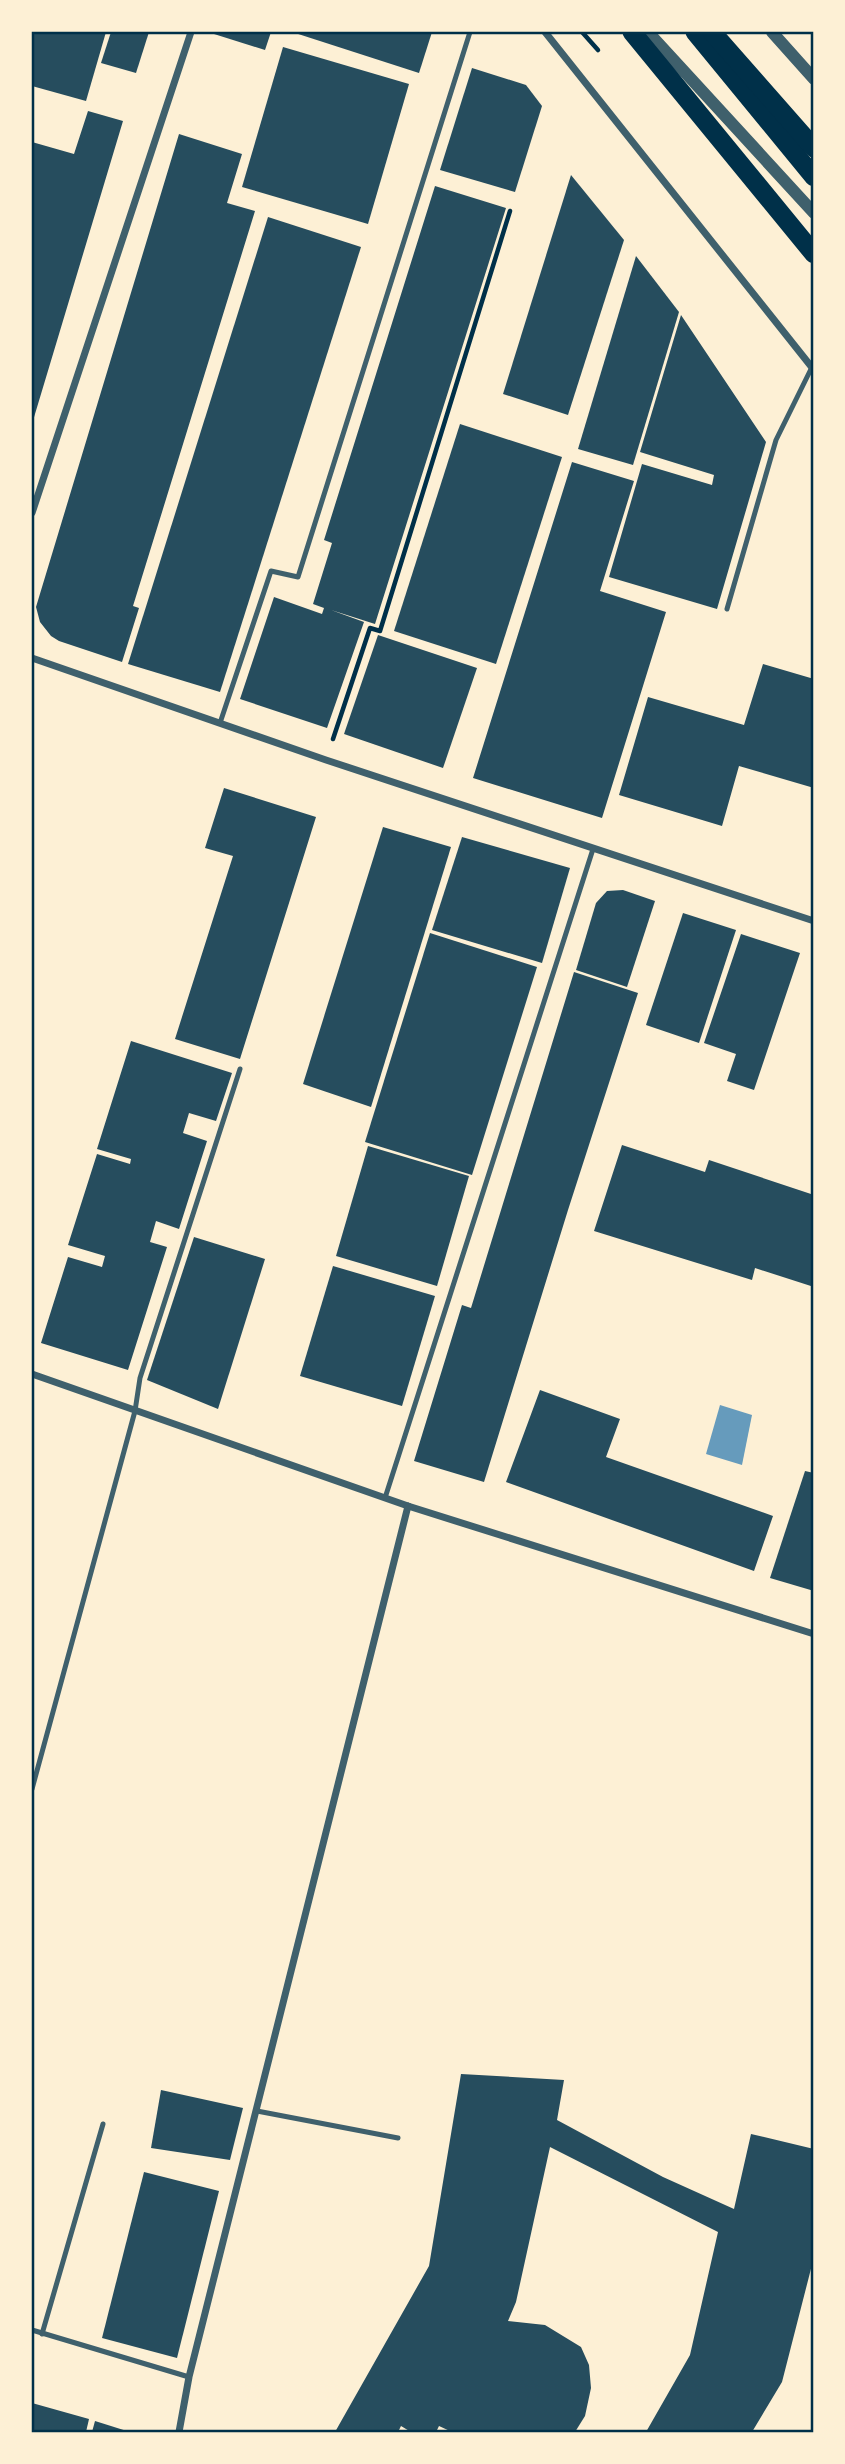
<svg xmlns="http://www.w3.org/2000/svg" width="845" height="2464" font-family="Manrope,sans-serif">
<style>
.water{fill:#669bbc}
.building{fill:#264d5e}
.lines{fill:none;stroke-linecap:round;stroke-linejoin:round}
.path{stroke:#003049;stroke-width:4.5}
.service{stroke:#3f606c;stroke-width:5}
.minor{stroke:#3f606c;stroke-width:7}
.tertiary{stroke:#3f606c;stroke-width:12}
.trunk{stroke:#003049;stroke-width:19}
.neatline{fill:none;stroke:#003049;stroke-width:2.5}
</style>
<rect width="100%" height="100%" fill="#fdf0d5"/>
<!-- water -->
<polygon class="water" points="720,1405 752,1415 742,1465 706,1454"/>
<!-- building -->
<g class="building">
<polygon points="32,32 106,32 86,101 32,86"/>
<polygon points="111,32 149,32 136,73 101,63"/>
<polygon points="214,32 271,32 265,50 214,34"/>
<polygon points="292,32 432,32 419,73"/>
<polygon points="283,47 409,84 368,224 242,187"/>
<polygon points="472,68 526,85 542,106 515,192 440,170"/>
<polygon points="88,111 123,121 32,424 32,142 74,154"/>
<polygon points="179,134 242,154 227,203 255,211 133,606 139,608 122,662 59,641 51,636 40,622 36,607"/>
<polygon points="571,175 624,240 568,415 503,394"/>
<polygon points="435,186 506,208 375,624 331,610 364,622 327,728 240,699 274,597 322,614 324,608 313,604 332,543 324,540"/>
<polygon points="268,217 361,247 220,692 128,664"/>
<polygon points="636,256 679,312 633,465 578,449"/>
<polygon points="681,315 766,442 717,609 609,577 642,464 712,485 714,475 640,452"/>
<polygon points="460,424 562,457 496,664 394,631"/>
<polygon points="572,462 634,481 600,591 666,612 602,818 473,778"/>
<polygon points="378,635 477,668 443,768 344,734"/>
<polygon points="763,664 814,679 814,788 739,766 722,826 619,795 648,697 744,725"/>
<polygon points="224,788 316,817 240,1059 175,1039 233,856 205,848"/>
<polygon points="383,827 451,847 371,1107 303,1084"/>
<polygon points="462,837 570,868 542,963 432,930"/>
<polygon points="623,890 655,901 627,987 576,970 596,903 607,891"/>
<polygon points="683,913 736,930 699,1043 646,1025"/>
<polygon points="430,933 537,967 472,1175 365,1142"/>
<polygon points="741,934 800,953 754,1090 727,1081 736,1054 704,1043"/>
<polygon points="574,972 638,993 568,1210 484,1482 414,1461 462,1305 471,1308"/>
<polygon points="131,1041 232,1073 216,1121 189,1113 183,1133 207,1141 179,1229 156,1221 150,1242 167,1247 128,1370 41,1343 68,1257 102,1267 105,1256 68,1245 97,1154 130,1164 131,1159 97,1149"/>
<polygon points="622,1145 705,1172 709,1160 814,1195 814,1287 755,1268 752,1280 594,1231"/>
<polygon points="368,1146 469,1176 437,1286 336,1256"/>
<polygon points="194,1237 265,1259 218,1409 147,1380"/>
<polygon points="333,1266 435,1296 402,1406 300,1376"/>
<polygon points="540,1390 620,1419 606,1457 773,1516 754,1571 506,1482"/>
<polygon points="805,1471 814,1473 814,1591 770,1578"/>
<polygon points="461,2074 564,2080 557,2120 663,2177 734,2209 751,2134 814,2149 814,2257 782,2382 752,2432 646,2432 690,2355 718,2232 550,2147 516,2302 508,2321 545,2325 581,2347 589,2365 591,2388 585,2416 575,2432 452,2432 439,2426 436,2432 411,2432 401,2426 398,2432 335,2432 429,2266"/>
<polygon points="161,2090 243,2108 230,2160 151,2148"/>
<polygon points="144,2172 219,2191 177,2358 102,2338"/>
<polygon points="32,2403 89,2419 86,2432 32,2432"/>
<polygon points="95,2421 130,2432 92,2432"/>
</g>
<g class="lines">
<!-- path -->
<g class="path">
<polyline points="582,32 598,50"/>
<polyline points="333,739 370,628 380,631 510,211"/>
</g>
<!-- service -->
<g class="service">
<polyline points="727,609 776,440 812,367"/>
<polyline points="220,723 271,571 298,577 470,32"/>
<polyline points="385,1498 593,849"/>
<polyline points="32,1789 135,1411 140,1378 240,1069"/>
<polyline points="257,2111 398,2138"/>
<polyline points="32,2330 189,2377"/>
<polyline points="42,2334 103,2124"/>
</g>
<!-- minor -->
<g class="minor">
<polyline points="545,32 814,370"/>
<polyline points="32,513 191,32"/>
<polyline points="32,658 326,760 814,921"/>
<polyline points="32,1374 408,1506 814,1634"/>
<polyline points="179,2432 189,2377 408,1506"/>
</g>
<!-- tertiary -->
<g class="tertiary">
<polyline points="648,32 814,213"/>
<polyline points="772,32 814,79"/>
</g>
<!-- trunk -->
<g class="trunk">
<polyline points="632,32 814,254"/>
<polyline points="695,32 814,177"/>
<polyline points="712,32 814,148"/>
</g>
</g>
<!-- border -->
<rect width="845" height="2464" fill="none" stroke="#fdf0d5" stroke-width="66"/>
<rect x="33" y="33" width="779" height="2398" class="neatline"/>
</svg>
